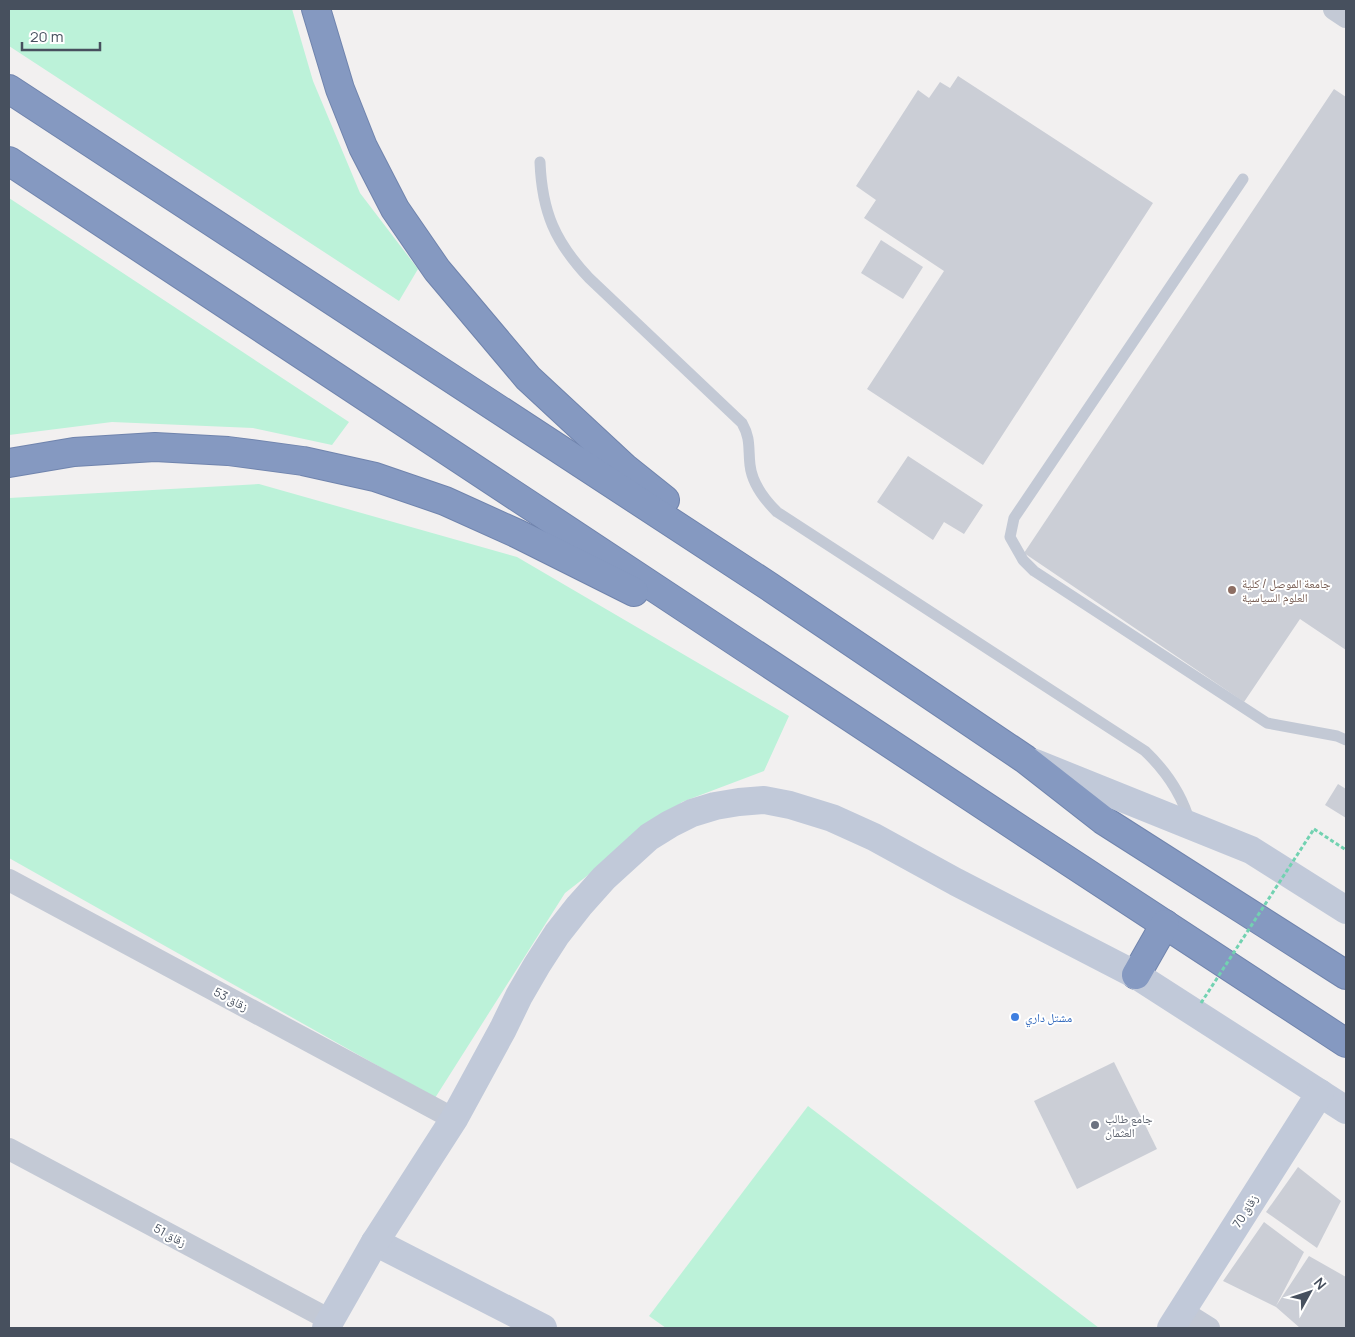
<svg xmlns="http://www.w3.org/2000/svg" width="1355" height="1337" font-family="Manrope,'Noto Naskh Arabic',sans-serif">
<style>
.green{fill:#bcf2d9}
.building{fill:#cbced6}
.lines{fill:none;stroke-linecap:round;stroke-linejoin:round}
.highway-casing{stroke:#7084ad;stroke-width:30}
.path{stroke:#72d2b1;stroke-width:3;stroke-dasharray:4 2.5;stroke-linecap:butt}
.lane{stroke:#c3c9d5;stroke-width:11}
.street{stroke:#c3c9d5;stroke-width:22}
.secondary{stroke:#c1c9d9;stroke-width:28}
.highway{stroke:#8599c1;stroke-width:28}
.path-bridge{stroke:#72d2b1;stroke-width:3;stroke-dasharray:4 2.5;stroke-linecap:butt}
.education-dot{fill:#8d6e63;stroke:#fff;stroke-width:2}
.shop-dot{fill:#3f7fe0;stroke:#fff;stroke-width:2}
.worship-dot{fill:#6b7280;stroke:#fff;stroke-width:2}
.labels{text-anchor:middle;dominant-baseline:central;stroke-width:4;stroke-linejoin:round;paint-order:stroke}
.education-label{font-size:12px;fill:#785e54;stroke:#fff;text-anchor:start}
.street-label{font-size:12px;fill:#47505e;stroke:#fff}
.shop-label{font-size:12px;fill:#366cbe;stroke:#fff;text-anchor:start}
.worship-label{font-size:12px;fill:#5b616d;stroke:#fff;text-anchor:start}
</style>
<rect width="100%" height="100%" fill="#f2f0f0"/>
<!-- green -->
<g class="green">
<polygon points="9,9 292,9 313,81 360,193 418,269 399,301 9,46"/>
<polygon points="9,198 349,422 332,445 253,428 112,422 9,435"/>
<polygon points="259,484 517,557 789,716 764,771 682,802 565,893 435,1098 9,858 9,498"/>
<polygon points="808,1106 1099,1328 666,1328 649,1316"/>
</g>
<!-- building -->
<g class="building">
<polygon points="958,76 1153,203 983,465 867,389 944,271 864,218 876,200 856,186 918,90 929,98 940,82 950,88"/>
<polygon points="1334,89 1346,97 1346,650 1300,619 1244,702 1024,553"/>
<polygon points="881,240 923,267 903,299 861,273"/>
<polygon points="908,456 983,505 964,534 944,522 933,540 877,502"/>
<polygon points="1338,784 1346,789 1346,818 1325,805"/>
<polygon points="1114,1062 1157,1149 1077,1189 1034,1101"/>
<polygon points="1298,1167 1341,1201 1317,1248 1266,1212"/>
<polygon points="1264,1222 1304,1252 1276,1306 1309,1256 1346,1277 1346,1328 1300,1328 1276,1307 1223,1281"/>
</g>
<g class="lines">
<!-- highway casing -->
<g class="highway-casing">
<g id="highway">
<polyline points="316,9 340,89 363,147 395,209 437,270 528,378 625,468 665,500"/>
<polyline points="9,89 770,587 1025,759 1103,820 1346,975"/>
<polyline points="9,161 1024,832 1346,1043"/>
<polyline points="9,463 74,452 155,447 228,451 303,461 375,477 445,501 518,534 634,592"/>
<polyline points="1136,975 1165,924"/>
</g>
</g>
<!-- path -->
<polyline class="path" points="1314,829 1346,850"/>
<!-- lane -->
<g class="lane">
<path d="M540,162C542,212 555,242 589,278L742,423C751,439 748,448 750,465C752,484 764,499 777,512L1145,751C1167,772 1182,794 1190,823"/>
<polyline points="1243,179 1014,518 1010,537 1023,560 1034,571 1267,723 1337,736 1346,740"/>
</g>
<!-- street -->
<g class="street">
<polyline points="1334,9 1346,17"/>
<polyline points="9,880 454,1119"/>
<polyline points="9,1149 330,1320"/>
<polyline points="1182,1311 1209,1328"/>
</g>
<!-- secondary -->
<g class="secondary">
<polyline points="1035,763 1251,850 1346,910"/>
<polyline points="375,1242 543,1328"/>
<polyline points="326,1328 375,1242 454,1119 503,1029 519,996 537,965 557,934 579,906 604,878 649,837 670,824 692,813 715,806 739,802 764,800 790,805 832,818 874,837 956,882 1136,975 1346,1110"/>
<polyline points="1171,1328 1320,1093"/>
</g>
<!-- highway -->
<use href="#highway" class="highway"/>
<!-- path-bridge -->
<polyline class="path-bridge" points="1201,1003 1314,829"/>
</g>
<!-- markers -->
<circle class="education-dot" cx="1232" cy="590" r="5"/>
<circle class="shop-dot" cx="1015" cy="1017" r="5"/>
<circle class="worship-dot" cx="1095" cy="1125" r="5"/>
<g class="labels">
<!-- education labels -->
<g class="education-label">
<text x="1242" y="583">جامعة الموصل / كلية<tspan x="1242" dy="14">العلوم السياسية</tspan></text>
</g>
<!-- street labels -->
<g class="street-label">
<text transform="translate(231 999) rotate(28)">زقاق 53</text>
<text transform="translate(1245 1211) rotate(-58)">زقاق 70</text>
<text transform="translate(170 1235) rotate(28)">زقاق 51</text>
</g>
<!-- shop labels -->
<g class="shop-label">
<text x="1025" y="1017">مشتل داري</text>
</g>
<!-- worship labels -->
<g class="worship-label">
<text x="1105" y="1118">جامع طالب<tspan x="1105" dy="14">العثمان</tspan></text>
</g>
</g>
<!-- border -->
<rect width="1355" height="1337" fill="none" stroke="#47505e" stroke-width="20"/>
<!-- north arrow -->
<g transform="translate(1310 1292) rotate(50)" stroke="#ffffff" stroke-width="4" paint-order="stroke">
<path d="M0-4L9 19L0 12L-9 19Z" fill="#47505e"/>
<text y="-8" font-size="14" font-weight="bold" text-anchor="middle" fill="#47505e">N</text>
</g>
<!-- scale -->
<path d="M22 42v8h78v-8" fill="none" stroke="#47505e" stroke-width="2.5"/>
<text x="30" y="42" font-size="15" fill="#47505e" stroke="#ffffff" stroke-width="4" paint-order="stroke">20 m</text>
</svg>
